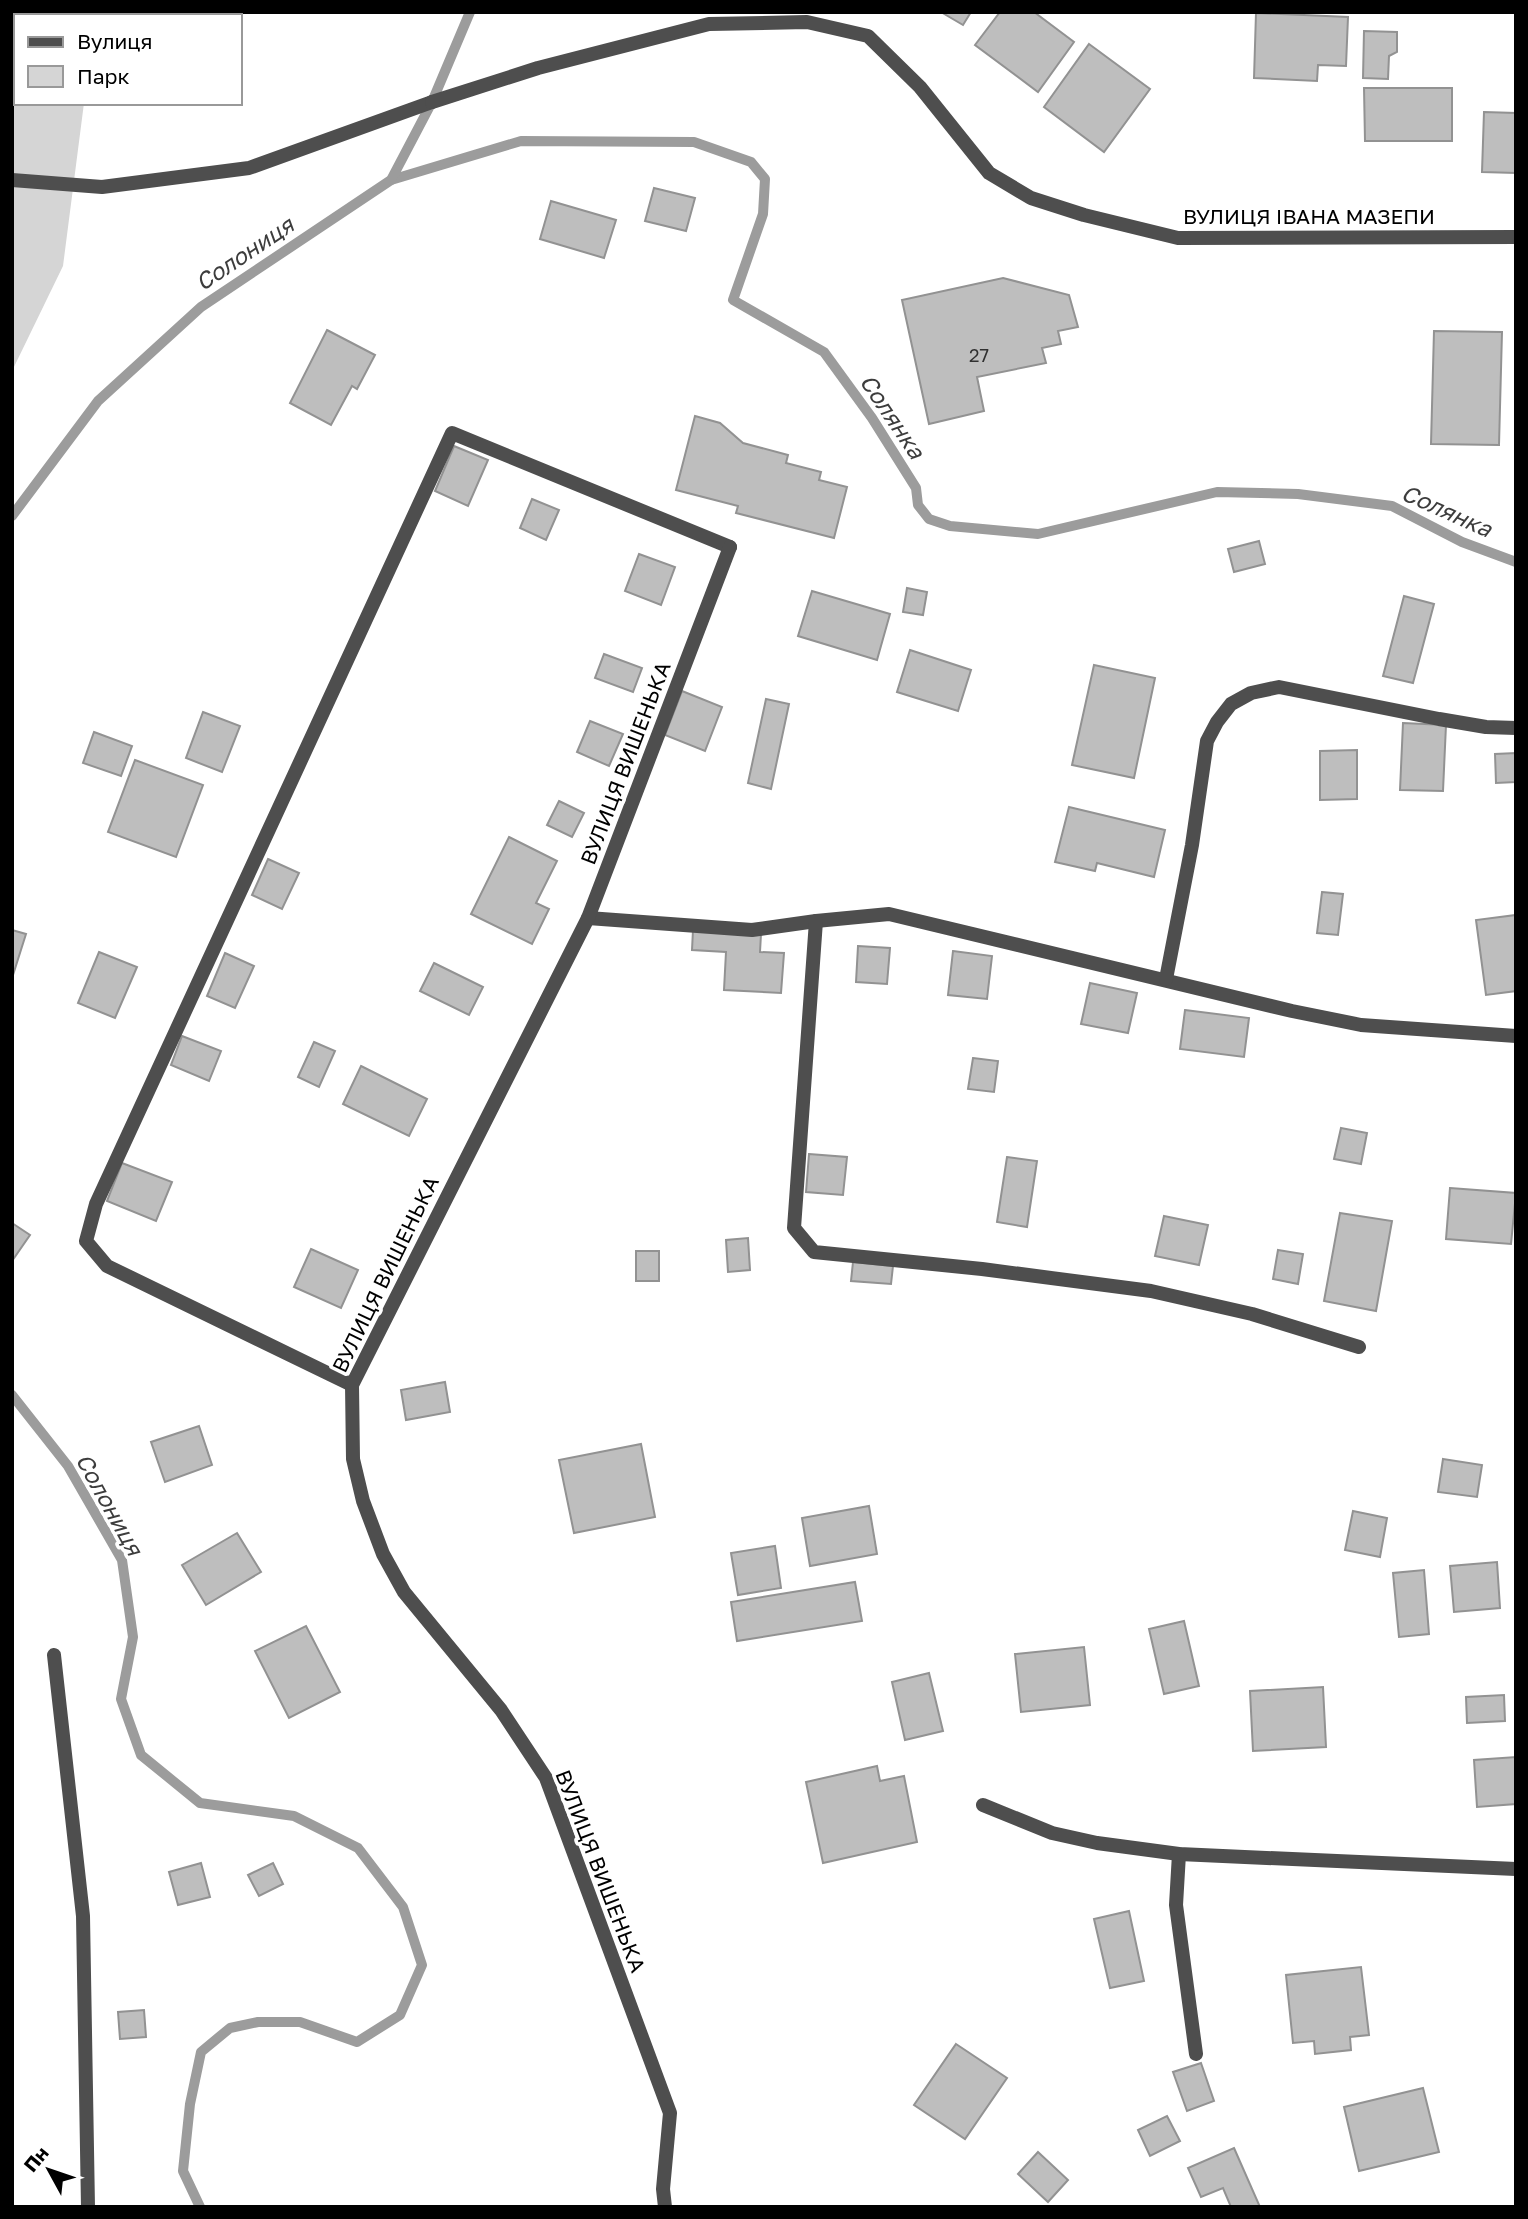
<svg xmlns="http://www.w3.org/2000/svg" width="1528" height="2219" font-family="'Golos Text',sans-serif">
<style>
.green{fill:#d5d5d5}
.lines{fill:none;stroke-linecap:round;stroke-linejoin:round}
.stream{stroke:#9c9c9c;stroke-width:10}
.building{fill:#bebebe;stroke:#929292;stroke-width:2}
.lane{stroke:#4e4e4e;stroke-width:14}
.street{stroke:#4e4e4e;stroke-width:14}
.labels{text-anchor:middle;dominant-baseline:central;stroke-width:7;stroke-linejoin:round;paint-order:stroke}
.number-label{font-size:18px;fill:#303030}
.street-label{font-size:21px;fill:#000;stroke:#fff}
.water-label{font-size:23px;font-style:italic;fill:#3d3d3d;stroke:#fff}
</style>
<rect width="100%" height="100%" fill="#fff"/>
<!-- green -->
<polygon class="green" points="12,12 96,12 96,16 16,16 16,103 84,103 63,266 12,371"/>
<g class="lines">
<!-- stream -->
<g class="stream">
<polyline points="391,180 521,141 694,142 751,162 765,179 763,214 733,300 824,352 872,418 916,488 918,505 929,519 950,526 1038,534 1217,492 1298,494 1392,506 1462,542 1516,562"/>
<polyline points="12,516 98,401 201,307 391,180 432,102 470,12"/>
<polyline points="12,1395 68,1466 122,1560 133,1637 121,1699 141,1755 200,1803 294,1816 358,1848 403,1907 422,1965 400,2015 357,2042 300,2022 258,2022 230,2028 201,2052 190,2104 183,2171 200,2207"/>
</g>
</g>
<!-- building -->
<g class="building">
<polygon points="941,12 971,12 963,25"/>
<polygon points="1000,12 1034,12 1074,42 1038,92 975,45"/>
<polygon points="1256,13 1348,17 1346,66 1318,65 1317,81 1254,78"/>
<polygon points="1364,31 1397,32 1397,52 1389,56 1388,79 1363,78"/>
<polygon points="1089,44 1150,89 1104,152 1044,107"/>
<polygon points="1364,88 1452,88 1452,141 1365,141"/>
<polygon points="1484,112 1516,113 1516,173 1482,172"/>
<polygon points="654,188 695,198 686,231 645,221"/>
<polygon points="551,201 616,220 604,258 540,239"/>
<polygon points="1003,278 1069,295 1078,327 1058,331 1061,344 1042,348 1046,363 977,377 984,411 929,424 902,300"/>
<polygon points="327,330 375,355 357,389 352,386 331,425 290,403"/>
<polygon points="1434,331 1502,332 1499,445 1431,444"/>
<polygon points="695,416 720,423 743,443 788,455 786,463 821,472 819,480 847,487 834,538 736,513 738,506 676,490"/>
<polygon points="454,446 488,460 468,506 435,491"/>
<polygon points="532,499 559,510 546,540 520,528"/>
<polygon points="1259,541 1265,564 1234,572 1228,549"/>
<polygon points="639,554 675,567 661,605 625,591"/>
<polygon points="907,588 927,592 923,615 903,612"/>
<polygon points="812,591 890,614 877,660 798,636"/>
<polygon points="1404,596 1434,604 1413,683 1383,676"/>
<polygon points="910,650 971,670 958,711 897,692"/>
<polygon points="604,654 642,668 633,692 595,678"/>
<polygon points="1094,665 1155,678 1134,778 1072,765"/>
<polygon points="682,691 722,707 705,751 665,735"/>
<polygon points="766,699 789,704 771,789 748,783"/>
<polygon points="203,712 240,726 222,772 186,758"/>
<polygon points="590,721 623,734 609,766 577,752"/>
<polygon points="1403,723 1446,725 1443,791 1400,790"/>
<polygon points="94,732 132,746 121,776 83,763"/>
<polygon points="1357,750 1357,799 1320,800 1320,751"/>
<polygon points="1516,753 1516,782 1496,783 1495,754"/>
<polygon points="135,760 203,785 176,857 108,832"/>
<polygon points="559,801 584,813 572,837 547,825"/>
<polygon points="1069,807 1165,830 1154,877 1097,863 1095,871 1055,862"/>
<polygon points="509,837 557,861 536,903 549,909 532,944 471,914"/>
<polygon points="268,859 299,873 282,909 252,895"/>
<polygon points="1322,892 1343,894 1338,935 1317,933"/>
<polygon points="1516,915 1516,991 1486,995 1476,920"/>
<polygon points="12,930 26,934 13,975 12,975"/>
<polygon points="693,930 761,934 760,952 784,953 781,993 724,990 726,952 692,950"/>
<polygon points="858,946 890,948 887,984 856,982"/>
<polygon points="953,951 992,956 987,999 948,995"/>
<polygon points="99,952 137,967 115,1018 78,1003"/>
<polygon points="225,953 254,966 235,1008 207,996"/>
<polygon points="434,963 483,987 469,1015 420,991"/>
<polygon points="1090,983 1137,993 1128,1033 1081,1024"/>
<polygon points="1185,1010 1249,1018 1244,1057 1180,1049"/>
<polygon points="182,1036 221,1051 209,1081 171,1065"/>
<polygon points="314,1042 335,1051 319,1087 298,1077"/>
<polygon points="973,1058 998,1061 994,1092 968,1089"/>
<polygon points="361,1066 427,1099 409,1136 343,1104"/>
<polygon points="1341,1128 1367,1133 1361,1164 1334,1159"/>
<polygon points="809,1154 847,1157 843,1195 806,1192"/>
<polygon points="1007,1157 1037,1161 1027,1227 997,1222"/>
<polygon points="122,1163 172,1182 156,1221 107,1201"/>
<polygon points="1450,1188 1516,1193 1511,1244 1446,1239"/>
<polygon points="1340,1213 1392,1221 1376,1311 1324,1301"/>
<polygon points="1164,1216 1208,1225 1199,1265 1155,1256"/>
<polygon points="12,1223 30,1235 12,1261"/>
<polygon points="748,1238 750,1270 728,1272 726,1240"/>
<polygon points="311,1249 358,1270 341,1308 294,1287"/>
<polygon points="1278,1250 1303,1254 1298,1284 1273,1279"/>
<rect x="636" y="1251" width="23" height="30"/>
<polygon points="853,1262 893,1266 891,1284 851,1281"/>
<polygon points="445,1382 450,1412 406,1420 401,1390"/>
<polygon points="199,1426 212,1465 165,1482 151,1442"/>
<polygon points="641,1444 655,1517 574,1533 559,1460"/>
<polygon points="1443,1459 1482,1465 1477,1497 1438,1492"/>
<polygon points="869,1506 877,1554 810,1566 802,1518"/>
<polygon points="1353,1511 1387,1518 1380,1557 1345,1550"/>
<polygon points="237,1533 261,1572 206,1605 182,1565"/>
<polygon points="775,1546 781,1588 738,1595 731,1553"/>
<polygon points="1497,1562 1500,1608 1454,1612 1450,1566"/>
<polygon points="1424,1570 1429,1634 1399,1637 1393,1573"/>
<polygon points="855,1582 862,1621 737,1641 731,1602"/>
<polygon points="1184,1621 1199,1686 1164,1694 1149,1629"/>
<polygon points="306,1626 340,1692 289,1718 255,1651"/>
<polygon points="1084,1647 1090,1705 1021,1712 1015,1654"/>
<polygon points="929,1673 943,1731 905,1740 892,1682"/>
<polygon points="1323,1687 1326,1747 1253,1751 1250,1691"/>
<polygon points="1504,1695 1505,1721 1467,1723 1466,1697"/>
<polygon points="1516,1757 1516,1804 1477,1807 1474,1760"/>
<polygon points="877,1766 880,1781 904,1776 917,1842 823,1863 806,1782"/>
<polygon points="201,1863 210,1897 178,1905 169,1872"/>
<polygon points="273,1863 283,1884 259,1896 248,1875"/>
<polygon points="1129,1911 1144,1981 1110,1988 1094,1919"/>
<polygon points="1361,1967 1369,2035 1350,2037 1351,2050 1315,2054 1314,2041 1293,2043 1286,1975"/>
<polygon points="144,2010 146,2037 120,2039 118,2012"/>
<polygon points="956,2044 1007,2078 965,2139 914,2105"/>
<polygon points="1201,2063 1214,2101 1187,2111 1173,2072"/>
<polygon points="1423,2088 1439,2152 1359,2171 1344,2107"/>
<polygon points="1167,2116 1180,2141 1150,2156 1138,2130"/>
<polygon points="1234,2148 1260,2207 1231,2207 1223,2188 1201,2197 1188,2168"/>
<polygon points="1038,2152 1068,2180 1048,2202 1018,2174"/>
</g>
<g class="lines">
<!-- lane -->
<g class="lane">
<polyline points="12,180 102,187 249,168 432,102"/>
<polyline points="588,918 752,930 816,921 889,914 1292,1011 1361,1025 1516,1036"/>
<polyline points="816,921 794,1228 814,1252 982,1269 1151,1291 1252,1314 1359,1347"/>
<polyline points="1166,979 1192,845 1207,741 1217,722 1231,704 1251,693 1279,687 1439,719 1486,727 1516,728"/>
<polyline points="352,1385 107,1266 86,1241 96,1204 452,433 730,547"/>
<polyline points="54,1655 83,1916 88,2207"/>
<polyline points="1179,1854 1176,1905 1196,2054"/>
</g>
<!-- street -->
<g class="street">
<polyline points="432,102 538,68 709,24 807,22 868,36 920,87 989,173 1031,198 1084,215 1178,238 1516,237"/>
<polyline points="983,1805 1052,1833 1097,1843 1179,1854 1516,1869"/>
<polyline points="665,2207 663,2189 670,2113 546,1778 501,1710 404,1592 383,1554 363,1501 353,1459 352,1385 588,918 730,547"/>
</g>
</g>
<g class="labels">
<!-- number labels -->
<g class="number-label">
<text x="979" y="355">27</text>
</g>
<!-- street labels -->
<g class="street-label">
<text x="1309" y="216">ВУЛИЦЯ ІВАНА МАЗЕПИ</text>
<text transform="translate(625 763) rotate(-69)">ВУЛИЦЯ ВИШЕНЬКА</text>
<text transform="translate(385 1274) rotate(-64)">ВУЛИЦЯ ВИШЕНЬКА</text>
<text transform="translate(601 1871) rotate(69)">ВУЛИЦЯ ВИШЕНЬКА</text>
</g>
<!-- water labels -->
<g class="water-label">
<text transform="translate(244 253) rotate(-34)">Солониця</text>
<text transform="translate(893 416) rotate(56)">Солянка</text>
<text transform="translate(1447 510) rotate(24)">Солянка</text>
<text transform="translate(110 1504) rotate(61)">Солониця</text>
</g>
</g>
<!-- border -->
<rect width="1528" height="2219" fill="none" stroke="#000000" stroke-width="28"/>
<!-- legend -->
<rect x="14" y="14" width="228" height="91" fill="#ffffff" stroke="#999999" stroke-width="2"/>
<rect x="28" y="37" width="35" height="10" fill="#4e4e4e" stroke="#999999" stroke-width="2"/>
<text x="77" y="49" font-size="21" fill="#000000">Вулиця</text>
<rect x="28" y="66" width="35" height="21" fill="#d5d5d5" stroke="#999999" stroke-width="2"/>
<text x="77" y="84" font-size="21" fill="#000000">Парк</text>
<!-- north arrow -->
<g transform="translate(49 2170) rotate(310)" stroke="#ffffff" stroke-width="5" paint-order="stroke">
<path d="M0-5L12 26L0 18L-12 26Z" fill="#000000"/>
<text y="-10" font-size="19" font-weight="bold" text-anchor="middle" fill="#000000">Пн</text>
</g>
</svg>
